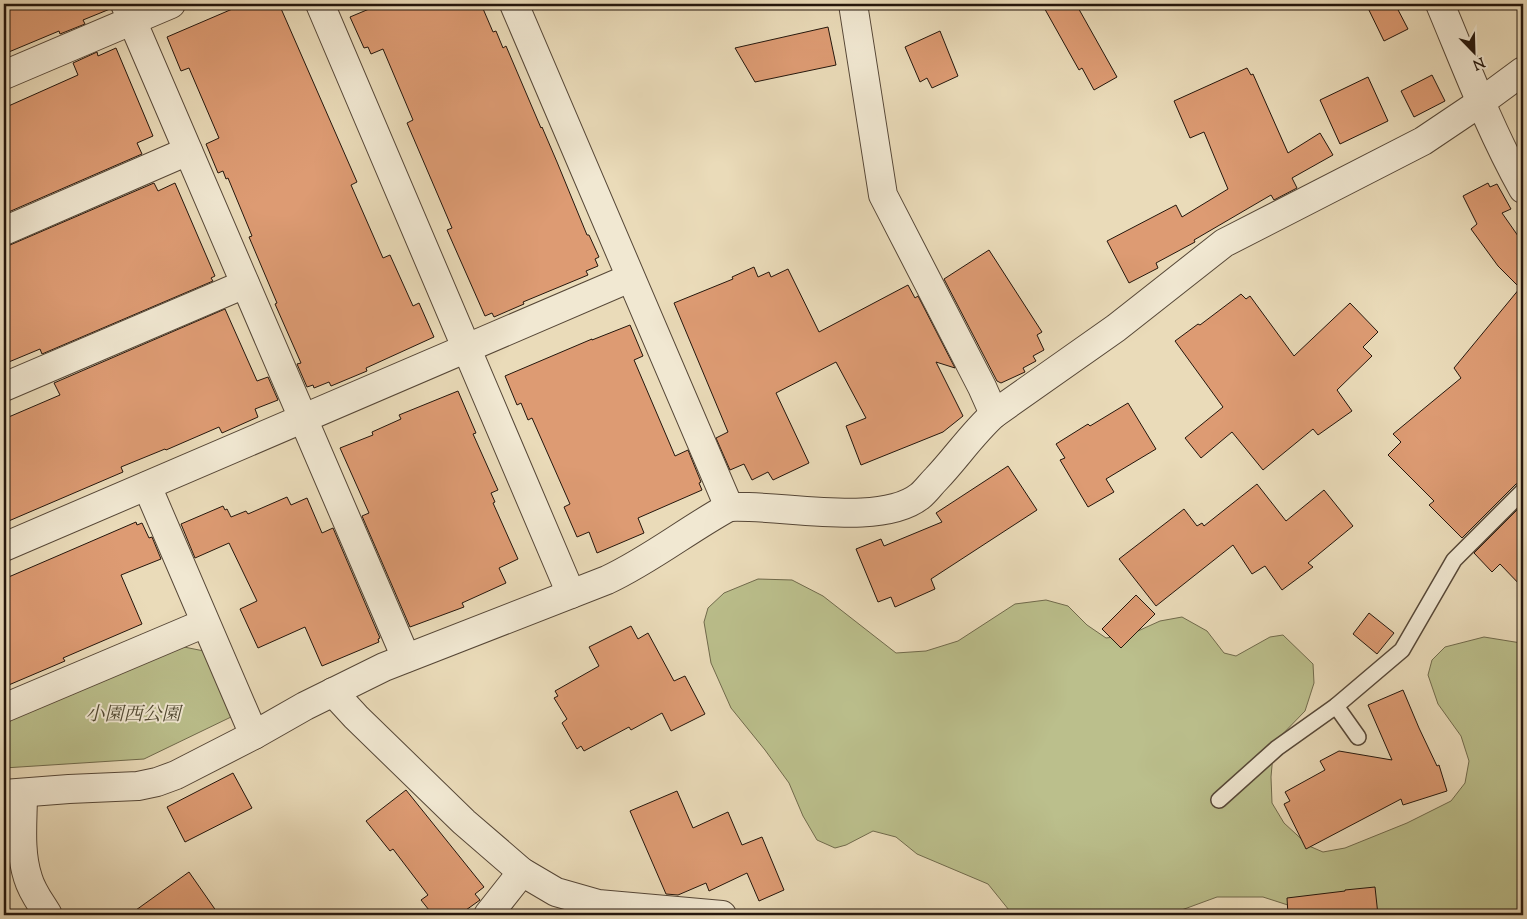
<svg xmlns="http://www.w3.org/2000/svg" width="1527" height="919" font-family="'Sorts Mill Goudy','Noto Serif JP',serif">
<style>
.green{fill:#bbbf8c;stroke:#706a4c}
.building{fill:#dd9b73;stroke:#24160c}
.lines{fill:none;stroke-linecap:round;stroke-linejoin:round}
.service-casing{stroke:#564737;stroke-width:18}
.minor-casing{stroke:#564737;stroke-width:30}
.tertiary-casing{stroke:#564737;stroke-width:30}
.service{stroke:#f1e8d2;stroke-width:15}
.minor{stroke:#f1e8d2;stroke-width:28}
.tertiary{stroke:#f1e8d2;stroke-width:28}
.labels{text-anchor:middle;dominant-baseline:central;stroke-width:4;stroke-linejoin:round;paint-order:stroke}
.park-label{font-size:19px;font-style:italic;fill:#514932;stroke:#f1e8d2}
</style>
<rect width="100%" height="100%" fill="#eadbb9"/>
<filter id="stains"><feTurbulence type="fractalNoise" baseFrequency=".004" numOctaves="4"/><feColorMatrix values="0 0 0 0 .2 0 0 0 0 .09 0 0 0 0 .02 0 0 0 .5 -.17"/></filter>
<radialGradient id="worn" r=".72"><stop offset=".6" stop-color="#630" stop-opacity="0"/><stop offset="1" stop-color="#630" stop-opacity=".3"/></radialGradient>
<!-- green -->
<g class="green">
<polygon points="758,579 792,580 823,596 896,653 926,651 958,641 1015,604 1046,600 1068,606 1087,625 1106,638 1129,635 1160,621 1182,617 1207,631 1224,653 1236,656 1270,637 1283,635 1313,664 1314,683 1305,711 1274,743 1271,777 1272,803 1284,823 1309,846 1323,852 1345,848 1407,823 1451,801 1465,783 1469,761 1461,736 1438,704 1428,675 1432,660 1445,647 1484,637 1521,643 1523,644 1523,915 1307,915 1294,907 1263,897 1217,897 1168,915 1013,915 988,884 917,854 896,837 873,831 846,845 835,848 817,840 803,816 789,783 765,750 731,708 711,663 704,622 708,608 724,593"/>
<polygon points="184,647 204,651 231,717 144,759 4,768 4,719"/>
</g>
<!-- building -->
<g class="building">
<polygon points="22,4 110,4 110,9 83,20 85,24 60,34 59,31 4,54 4,12"/>
<polygon points="244,4 279,4 357,182 351,185 383,258 390,255 413,306 419,303 434,337 366,368 367,371 331,386 329,382 314,388 313,385 307,387 297,364 301,363 275,304 277,303 249,237 252,236 228,178 226,179 223,171 218,173 206,144 219,138 189,68 181,71 167,37"/>
<polygon points="381,4 481,4 493,32 496,31 503,48 506,46 541,128 542,127 557,162 587,235 589,235 599,257 595,259 598,266 586,271 588,275 523,302 524,304 494,317 492,313 485,316 447,230 452,228 407,123 413,120 383,49 371,54 368,47 364,48 350,17"/>
<polygon points="1042,4 1076,4 1117,77 1094,90 1082,68 1079,70"/>
<polygon points="1366,4 1395,4 1408,29 1384,41"/>
<polygon points="828,27 836,65 755,82 735,48"/>
<polygon points="940,31 958,76 932,88 927,78 920,82 905,47"/>
<polygon points="116,48 153,136 137,143 142,154 4,214 4,108 78,75 73,63 97,52 98,56"/>
<polygon points="1247,68 1251,75 1253,74 1288,153 1320,133 1333,155 1292,178 1297,188 1274,200 1271,195 1194,240 1195,242 1156,263 1158,268 1129,283 1107,241 1176,205 1182,217 1228,189 1204,132 1190,138 1174,101"/>
<polygon points="1432,75 1445,101 1414,117 1401,91"/>
<polygon points="1368,77 1388,121 1340,144 1320,100"/>
<polygon points="154,183 158,191 175,183 215,276 211,278 213,281 42,354 40,349 4,364 4,246 10,245"/>
<polygon points="1488,183 1490,187 1497,184 1511,209 1502,213 1523,243 1523,482 1516,484 1462,538 1429,505 1434,501 1388,455 1401,442 1393,434 1461,378 1454,368 1520,288 1498,266 1471,229 1477,224 1463,196"/>
<polygon points="989,250 1042,332 1037,335 1044,350 1033,356 1036,361 1023,368 1025,372 1001,383 997,381 944,279"/>
<polygon points="754,267 758,277 769,272 771,277 788,269 819,332 908,285 915,298 918,296 955,368 936,362 963,416 943,432 861,465 846,426 866,418 836,362 776,393 809,463 773,480 768,472 752,480 744,464 730,470 716,438 728,432 674,303 733,279 732,277"/>
<polygon points="1241,294 1246,299 1250,296 1294,356 1350,303 1378,332 1363,347 1372,356 1337,390 1352,411 1318,435 1313,429 1263,470 1232,432 1201,458 1185,438 1223,407 1175,341 1198,324 1200,325"/>
<polygon points="225,309 257,381 268,377 278,400 255,409 258,417 222,433 219,427 166,450 165,449 121,467 123,472 4,523 4,419 60,395 54,383"/>
<polygon points="630,325 643,356 634,360 675,456 688,450 701,482 699,483 702,490 638,518 644,533 597,553 589,532 577,537 564,507 570,504 532,418 528,420 521,403 517,405 505,376 592,339 592,340"/>
<polygon points="458,391 476,433 473,434 498,490 491,493 495,502 493,503 518,559 499,568 506,583 462,603 464,607 410,627 362,516 369,513 340,448 373,435 372,432 401,419 399,415"/>
<polygon points="1128,403 1156,449 1106,479 1114,492 1088,507 1060,460 1065,458 1056,444 1088,424 1090,426"/>
<polygon points="1008,466 1037,510 931,579 935,589 895,607 891,597 878,602 856,549 881,539 884,546 942,522 936,513"/>
<polygon points="1257,484 1286,521 1324,490 1353,526 1308,563 1313,567 1282,590 1265,566 1252,574 1233,545 1156,606 1119,559 1184,509 1197,526 1202,523 1204,526"/>
<polygon points="287,497 291,505 307,498 322,533 333,528 380,638 378,639 379,642 322,666 305,627 258,648 240,609 257,601 229,543 195,558 181,524 223,506 225,510 227,509 231,517 246,511 248,514"/>
<polygon points="1523,504 1523,588 1500,564 1492,572 1474,553"/>
<polygon points="136,522 137,525 142,523 149,538 152,537 161,559 121,575 142,624 63,658 65,661 4,687 4,579"/>
<polygon points="1136,595 1155,614 1121,648 1102,629"/>
<polygon points="1369,613 1394,633 1377,654 1353,634"/>
<polygon points="631,626 638,639 648,633 674,681 685,676 705,714 671,731 662,713 631,730 629,727 584,751 581,746 577,749 562,723 567,719 554,698 558,696 555,691 599,666 589,647"/>
<polygon points="1403,690 1419,728 1437,766 1439,765 1447,791 1403,805 1401,799 1306,849 1284,804 1290,801 1285,792 1325,770 1320,761 1339,751 1392,760 1368,705"/>
<polygon points="233,773 252,808 185,842 167,807"/>
<polygon points="406,790 484,887 475,894 480,900 459,915 433,915 421,900 428,895 393,849 390,851 366,821"/>
<polygon points="677,791 693,828 728,812 742,845 762,837 784,890 759,901 747,873 709,891 706,883 678,895 666,894 630,811"/>
<polygon points="189,872 219,915 129,915"/>
<polygon points="1375,887 1378,915 1288,915 1287,898 1345,891 1345,890"/>
</g>
<g class="lines">
<!-- service casing -->
<g class="service-casing">
<g id="service">
<polyline points="1336,706 1358,737"/>
<polyline points="1219,800 1277,748 1336,706 1402,650 1454,560 1523,491"/>
</g>
</g>
<!-- minor casing -->
<g class="minor-casing">
<g id="minor">
<polyline points="125,4 406,658"/>
<polyline points="320,4 571,594"/>
<path d="M514,4L729,507C780,504 880,528 920,496C926,491 930,485 936,479C956,458 972,434 994,414L1116,328L1224,243L1423,141L1481,102L1523,71"/>
<polyline points="853,4 883,195 982,387 994,414"/>
<polyline points="4,75 171,4"/>
<polyline points="4,231 188,151"/>
<polyline points="4,387 245,284"/>
<polyline points="147,486 254,735"/>
<polyline points="4,547 630,278"/>
<polyline points="333,692 356,717 464,822 522,872 556,892 598,904 722,915"/>
<polyline points="4,708 205,623"/>
<path d="M23,793C23,820 19,851 28,878C32,892 41,903 48,915"/>
<polyline points="488,915 522,872"/>
</g>
</g>
<!-- tertiary casing -->
<g class="tertiary-casing">
<g id="tertiary">
<path d="M1440,4C1466,66 1490,130 1523,189"/>
<path d="M4,794L69,789L138,786L157,782L176,775L254,735L305,706L384,667L607,580C650,560 687,530 729,507"/>
</g>
</g>
<!-- service -->
<use href="#service" class="service"/>
<!-- minor -->
<use href="#minor" class="minor"/>
<!-- tertiary -->
<use href="#tertiary" class="tertiary"/>
</g>
<g class="labels">
<!-- park labels -->
<g class="park-label">
<text x="133" y="715">小園西公園</text>
</g>
</g>
<!-- margin -->
<rect width="1527" height="919" fill="none" stroke="#eadbb9" stroke-width="20"/>
<rect x="5" y="5" width="1517" height="909" fill="none" stroke="#24160c" stroke-width="2.5"/>
<rect x="10" y="10" width="1507" height="899" fill="none" stroke="#24160c"/>
<!-- north arrow -->
<g transform="translate(1474 52) rotate(157)" stroke="#f1e8d2" stroke-width="4" paint-order="stroke">
<path d="M0-4L9 19L0 12L-9 19Z" fill="#24160c"/>
<text y="-8" font-size="14" font-weight="bold" text-anchor="middle" fill="#24160c">N</text>
</g>
<rect width="100%" height="100%" filter="url(#stains)"/>
<rect width="100%" height="100%" fill="url(#worn)"/>
</svg>
